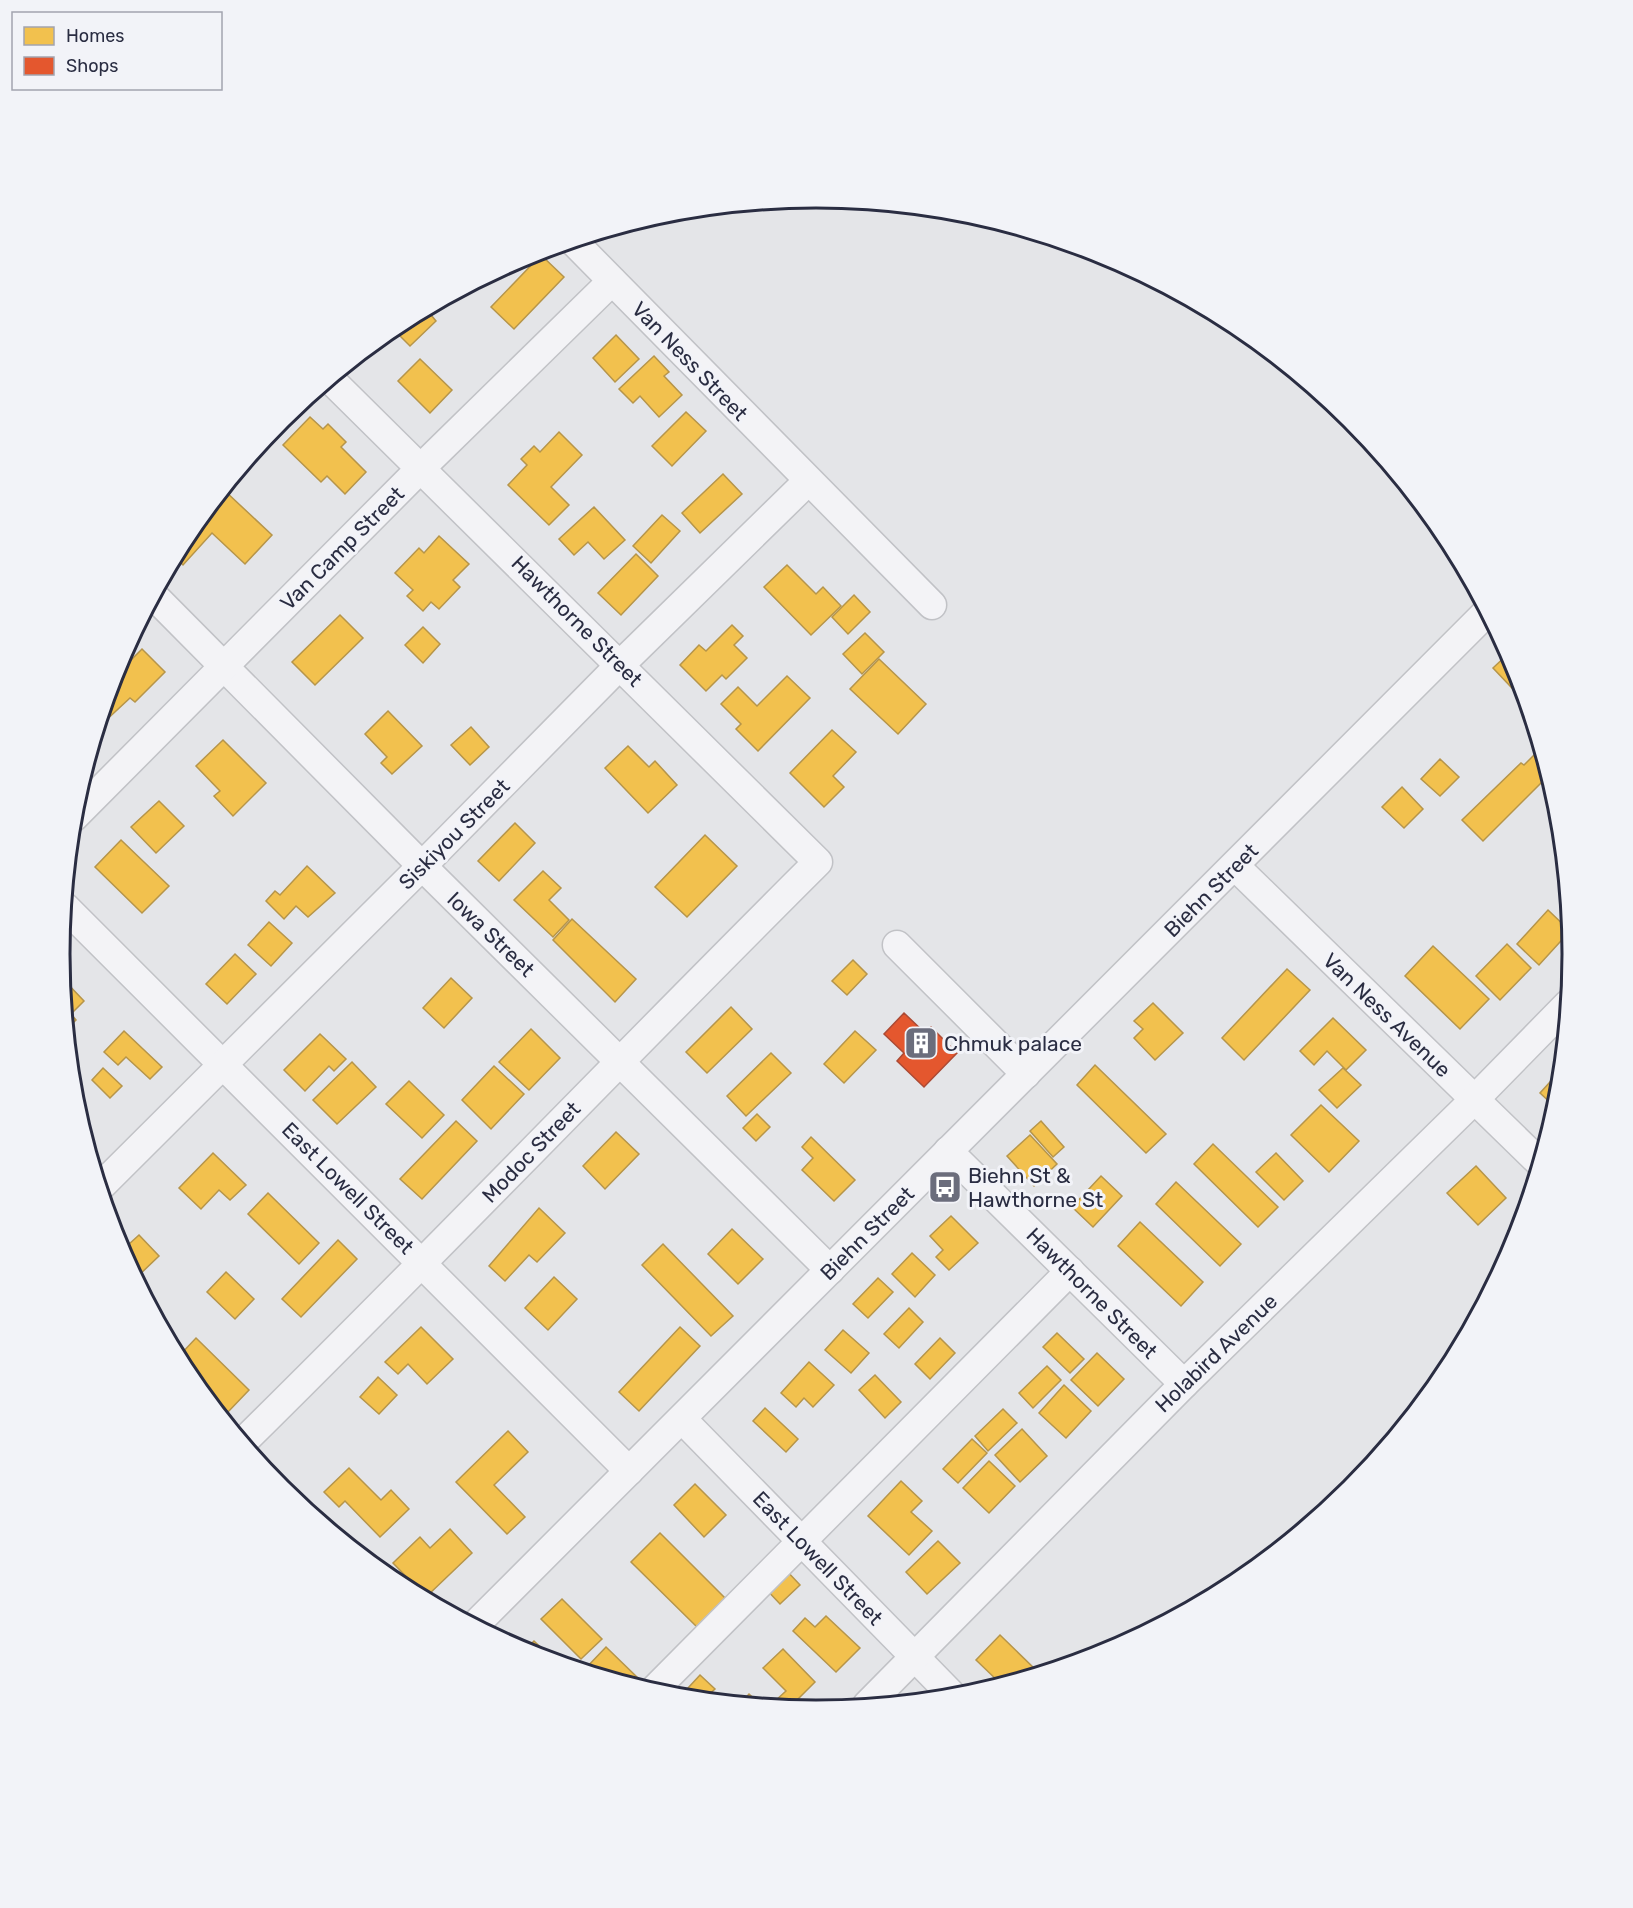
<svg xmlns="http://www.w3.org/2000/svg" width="1633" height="1908" font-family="Rubik,sans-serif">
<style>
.homes{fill:#f2c14e;stroke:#b6954a;stroke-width:1.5}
.shops{fill:#e4572e;stroke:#ac4a34;stroke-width:1.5}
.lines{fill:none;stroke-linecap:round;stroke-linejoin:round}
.minor-casing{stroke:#c1c2c6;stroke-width:31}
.minor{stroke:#f3f3f6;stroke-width:28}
.labels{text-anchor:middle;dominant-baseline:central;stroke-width:6;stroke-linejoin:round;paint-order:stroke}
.street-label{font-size:21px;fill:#2a2d42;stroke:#f2f3f8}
.poi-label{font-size:21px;fill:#2a2d42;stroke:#f2f3f8;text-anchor:start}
.rim{fill:none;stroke:#2a2d42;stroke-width:3}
</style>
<rect width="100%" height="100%" fill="#e4e5e8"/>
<!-- homes -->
<g class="homes">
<polygon points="541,255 564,277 514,329 491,307"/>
<polygon points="426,309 436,321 410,346 392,328"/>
<polygon points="616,335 639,359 615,382 593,358"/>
<polygon points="654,356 669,372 664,376 682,395 659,417 640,396 633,403 619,389"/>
<polygon points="420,359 452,390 430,413 398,381"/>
<polygon points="686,412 706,431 672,466 652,446"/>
<polygon points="310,417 323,429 328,424 346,442 341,447 366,472 345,494 327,476 321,482 283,445"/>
<polygon points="559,432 582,455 551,487 569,505 549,525 508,485 527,465 521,459 534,446 540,452"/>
<polygon points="723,474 742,494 700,533 682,513"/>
<polygon points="225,491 272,535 245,564 212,533 183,565 175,557 188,533"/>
<polygon points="594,507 625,540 604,559 588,542 574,555 559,539"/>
<polygon points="662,515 680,531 651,563 633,546"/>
<polygon points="439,536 469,564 453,580 460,587 439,609 431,602 423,611 407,596 413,590 395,573 419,548 424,553"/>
<polygon points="636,554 658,576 621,615 598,593"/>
<polygon points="787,565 816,594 823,587 841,606 811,635 764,587"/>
<polygon points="854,595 870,612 848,634 832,617"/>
<polygon points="340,615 363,638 315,685 292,662"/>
<polygon points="732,625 743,636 734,645 747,658 726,679 722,675 706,691 680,665 699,645 706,651"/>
<polygon points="423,627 440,644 423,663 405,645"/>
<polygon points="865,633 884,652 862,674 843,654"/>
<polygon points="142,649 165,672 135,702 130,698 102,724 100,722 118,664 119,662 124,667"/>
<polygon points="1509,653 1516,665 1527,704 1493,668"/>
<polygon points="879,659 926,704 898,734 850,689"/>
<polygon points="787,676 810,698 758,751 736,729 741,724 721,704 738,687 757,706"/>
<polygon points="388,711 422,746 392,774 381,763 387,757 365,734"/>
<polygon points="471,727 489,747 470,765 451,745"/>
<polygon points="832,730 856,752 833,776 844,787 824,807 790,773"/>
<polygon points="223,740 266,783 233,816 214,796 220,791 196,766"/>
<polygon points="628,746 649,767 655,761 677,785 648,813 605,768"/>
<polygon points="1536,753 1545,761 1549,775 1483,841 1462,820 1521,763 1524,765"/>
<polygon points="1440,759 1459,777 1440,796 1421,779"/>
<polygon points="1402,787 1423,809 1404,828 1382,807"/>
<polygon points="159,801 184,826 156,853 131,827"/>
<polygon points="515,823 535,843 499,881 478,861"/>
<polygon points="705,835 737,866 687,917 655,887"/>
<polygon points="121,840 169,886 142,913 95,867"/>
<polygon points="307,866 335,893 308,917 296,906 284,919 266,901 275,891 280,895"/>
<polygon points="543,871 561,888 549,900 569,920 553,937 514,900"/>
<polygon points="1548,910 1570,931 1539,965 1517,944"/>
<polygon points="572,919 636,979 615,1002 553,940"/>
<polygon points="269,922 292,943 271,966 248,945"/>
<polygon points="1507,944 1531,968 1500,1000 1476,976"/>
<polygon points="1433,946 1489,999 1460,1029 1405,976"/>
<polygon points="235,954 256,974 227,1004 206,984"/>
<polygon points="853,960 867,974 847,995 832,981"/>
<polygon points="1287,969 1310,990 1244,1060 1222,1038"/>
<polygon points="451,978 472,998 444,1028 423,1008"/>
<polygon points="64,980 84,1001 71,1014 76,1020 67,1029"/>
<polygon points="1153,1003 1183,1033 1155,1060 1134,1038 1143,1029 1134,1021"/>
<polygon points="731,1007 752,1029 707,1073 686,1052"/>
<polygon points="1333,1018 1366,1050 1346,1070 1327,1051 1314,1065 1300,1051"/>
<polygon points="531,1029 560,1058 529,1090 499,1062"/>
<polygon points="124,1031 162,1067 150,1079 126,1057 118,1065 104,1052"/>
<polygon points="855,1031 876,1050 844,1083 824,1064"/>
<polygon points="320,1034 346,1059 334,1071 329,1066 305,1091 284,1070"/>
<polygon points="771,1053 791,1073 746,1116 727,1096"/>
<polygon points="352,1062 376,1087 337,1124 313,1100"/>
<polygon points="1095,1065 1166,1134 1146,1153 1077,1085"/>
<polygon points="494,1066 524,1094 491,1129 462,1100"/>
<polygon points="103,1068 122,1086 110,1098 92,1080"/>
<polygon points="1343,1068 1361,1085 1337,1108 1319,1090"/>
<polygon points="1561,1070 1558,1102 1556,1108 1540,1093"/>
<polygon points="409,1081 444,1115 422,1138 386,1104"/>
<polygon points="1321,1105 1359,1141 1329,1172 1291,1135"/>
<polygon points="757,1114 770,1127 756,1141 743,1128"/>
<polygon points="456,1121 477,1141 422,1199 400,1179"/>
<polygon points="1041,1121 1064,1147 1053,1157 1030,1131"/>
<polygon points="616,1132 639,1154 605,1189 583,1166"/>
<polygon points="1030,1135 1057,1164 1034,1186 1007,1156"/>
<polygon points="811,1137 855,1180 834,1201 802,1170 813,1158 802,1147"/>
<polygon points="1213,1144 1278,1207 1258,1227 1194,1164"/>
<polygon points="213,1153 246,1185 230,1200 219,1190 201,1209 179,1188"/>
<polygon points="1276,1153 1303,1181 1284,1200 1256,1172"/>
<polygon points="1476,1166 1506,1198 1478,1225 1447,1193"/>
<polygon points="1101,1176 1122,1196 1093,1227 1072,1207"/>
<polygon points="1176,1182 1241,1244 1220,1266 1156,1204"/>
<polygon points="268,1193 319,1243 299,1264 248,1214"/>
<polygon points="539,1208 565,1233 537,1262 529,1255 505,1281 489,1266"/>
<polygon points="1524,1214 1517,1239 1508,1231"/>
<polygon points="951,1216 978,1243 949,1270 936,1257 943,1250 930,1236"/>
<polygon points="1140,1222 1203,1282 1181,1306 1118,1246"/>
<polygon points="732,1229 763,1259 738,1284 708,1254"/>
<polygon points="139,1235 159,1256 136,1278 118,1244 123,1240 128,1245"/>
<polygon points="338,1240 357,1259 301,1317 282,1299"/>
<polygon points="663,1244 733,1316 711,1336 642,1265"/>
<polygon points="912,1253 935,1275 915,1297 892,1274"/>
<polygon points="226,1272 254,1299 235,1319 207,1292"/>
<polygon points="554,1277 577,1299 548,1330 525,1308"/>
<polygon points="878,1278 893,1292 868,1318 853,1304"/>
<polygon points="909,1308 923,1322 899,1348 884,1334"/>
<polygon points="421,1327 453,1359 427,1384 408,1364 398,1374 385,1362"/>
<polygon points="680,1327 700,1346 639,1411 619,1392"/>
<polygon points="843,1330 869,1353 851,1373 825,1350"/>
<polygon points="1057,1333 1084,1359 1070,1373 1043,1347"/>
<polygon points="196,1338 249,1390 228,1412 186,1371 178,1357"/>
<polygon points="940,1338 955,1353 930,1379 915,1364"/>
<polygon points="1097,1353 1124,1379 1098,1406 1071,1380"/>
<polygon points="809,1362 834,1385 813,1407 804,1398 796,1407 781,1393"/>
<polygon points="1047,1366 1061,1380 1033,1408 1019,1393"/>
<polygon points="875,1375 901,1402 885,1418 859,1390"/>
<polygon points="378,1377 397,1395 379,1414 360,1397"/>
<polygon points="1064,1385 1091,1411 1066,1438 1039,1413"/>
<polygon points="765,1408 798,1439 786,1452 753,1421"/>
<polygon points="1003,1409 1017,1423 988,1451 975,1436"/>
<polygon points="1022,1429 1047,1456 1020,1482 995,1455"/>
<polygon points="508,1431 528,1452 494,1485 525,1517 507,1534 456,1482"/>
<polygon points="972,1439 987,1453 958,1483 943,1469"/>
<polygon points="989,1461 1015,1486 989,1513 963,1488"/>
<polygon points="349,1468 381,1500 391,1490 409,1509 380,1537 345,1501 339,1507 324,1492"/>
<polygon points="901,1481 922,1501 911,1512 932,1531 909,1555 868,1516"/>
<polygon points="695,1484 726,1515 704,1537 674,1505"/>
<polygon points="450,1529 472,1553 426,1597 393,1563 420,1537 430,1548"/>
<polygon points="660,1533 727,1600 699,1629 631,1562"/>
<polygon points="938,1541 960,1563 927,1594 906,1572"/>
<polygon points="785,1569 800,1585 780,1604 765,1588"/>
<polygon points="562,1599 602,1639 581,1659 541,1619"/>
<polygon points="826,1616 860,1648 836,1672 793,1631 805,1618 815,1627"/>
<polygon points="1000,1635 1038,1672 1036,1674 1002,1685 976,1660"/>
<polygon points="534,1641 555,1661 524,1651"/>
<polygon points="606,1647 642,1682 637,1686 591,1672 586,1668"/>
<polygon points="783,1649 815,1682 789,1708 781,1707 775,1701 786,1691 763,1668"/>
<polygon points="700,1675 715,1689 704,1699 700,1699 688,1688"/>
<polygon points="749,1694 761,1705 741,1703"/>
</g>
<!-- shops -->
<polygon class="shops" points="904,1013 925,1033 931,1027 957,1053 924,1087 897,1061 904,1053 884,1034"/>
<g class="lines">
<!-- minor casing -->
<g class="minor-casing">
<g id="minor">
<polyline points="573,241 932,605"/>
<polyline points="154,596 422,866 830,1270"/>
<polyline points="74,817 422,467 612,281"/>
<polyline points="1235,866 1540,1163"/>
<polyline points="65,907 629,1471"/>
<polyline points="897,945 1026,1074"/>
<polyline points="948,1151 1184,1384"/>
<polyline points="100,1187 422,866 621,664 808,481"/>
<polyline points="682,1419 954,1697"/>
<path d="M243,1442C437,1251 625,1054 818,862L333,382"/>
<polyline points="475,1625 1487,612"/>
<polyline points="653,1691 1070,1271"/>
<polyline points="867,1705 1184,1384 1474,1100 1568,1004"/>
</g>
</g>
<!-- minor -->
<use href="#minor" class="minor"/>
</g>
<!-- icons -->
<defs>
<g id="building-square" transform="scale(1.725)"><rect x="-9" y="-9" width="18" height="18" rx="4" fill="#6b6d7c" stroke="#f2f3f8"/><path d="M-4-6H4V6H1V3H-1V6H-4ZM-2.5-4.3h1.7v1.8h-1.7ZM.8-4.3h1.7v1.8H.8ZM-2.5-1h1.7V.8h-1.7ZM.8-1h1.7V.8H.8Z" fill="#fff"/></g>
<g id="bus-square" transform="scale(1.725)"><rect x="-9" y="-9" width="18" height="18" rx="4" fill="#6b6d7c" stroke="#f2f3f8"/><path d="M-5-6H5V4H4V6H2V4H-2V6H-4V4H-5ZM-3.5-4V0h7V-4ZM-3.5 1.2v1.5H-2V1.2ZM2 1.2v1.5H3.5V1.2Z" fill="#fff"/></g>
</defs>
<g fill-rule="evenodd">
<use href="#building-square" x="921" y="1043"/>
<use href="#bus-square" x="945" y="1187"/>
</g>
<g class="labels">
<!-- street labels -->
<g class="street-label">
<text transform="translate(690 361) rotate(46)">Van Ness Street</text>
<text transform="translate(342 548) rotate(-45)">Van Camp Street</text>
<text transform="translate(577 621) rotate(45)">Hawthorne Street</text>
<text transform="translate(454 834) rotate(-45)">Siskiyou Street</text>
<text transform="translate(1211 890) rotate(-45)">Biehn Street</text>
<text transform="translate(491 934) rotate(44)">Iowa Street</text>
<text transform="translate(1387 1015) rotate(44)">Van Ness Avenue</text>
<text transform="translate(531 1152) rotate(-46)">Modoc Street</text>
<text transform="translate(348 1188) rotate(45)">East Lowell Street</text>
<text transform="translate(867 1233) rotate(-45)">Biehn Street</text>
<text transform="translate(1092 1293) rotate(45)">Hawthorne Street</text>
<text transform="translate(1216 1353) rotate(-44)">Holabird Avenue</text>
<text transform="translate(818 1558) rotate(46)">East Lowell Street</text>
</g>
<!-- poi labels -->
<g class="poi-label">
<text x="944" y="1043">Chmuk palace</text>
<text x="968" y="1175">Biehn St &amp;<tspan x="968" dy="24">Hawthorne St</tspan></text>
</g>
</g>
<!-- crop -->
<path d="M0 0H1633V1908H0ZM70 954a746 746 0 1 1 1492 0a746 746 0 1 1-1492 0Z" fill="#f2f3f8" fill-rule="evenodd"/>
<path class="rim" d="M70 954a746 746 0 1 1 1492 0a746 746 0 1 1-1492 0Z"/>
<!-- legend -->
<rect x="12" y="12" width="210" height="78" fill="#f2f3f8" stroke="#a2a4af" stroke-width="1.5"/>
<rect x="24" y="27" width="30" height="18" fill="#f2c14e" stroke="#a2a4af" stroke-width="1.5"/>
<text x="66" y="42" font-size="18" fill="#2a2d42">Homes</text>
<rect x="24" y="57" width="30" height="18" fill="#e4572e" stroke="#a2a4af" stroke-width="1.5"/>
<text x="66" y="72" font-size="18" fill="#2a2d42">Shops</text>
</svg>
